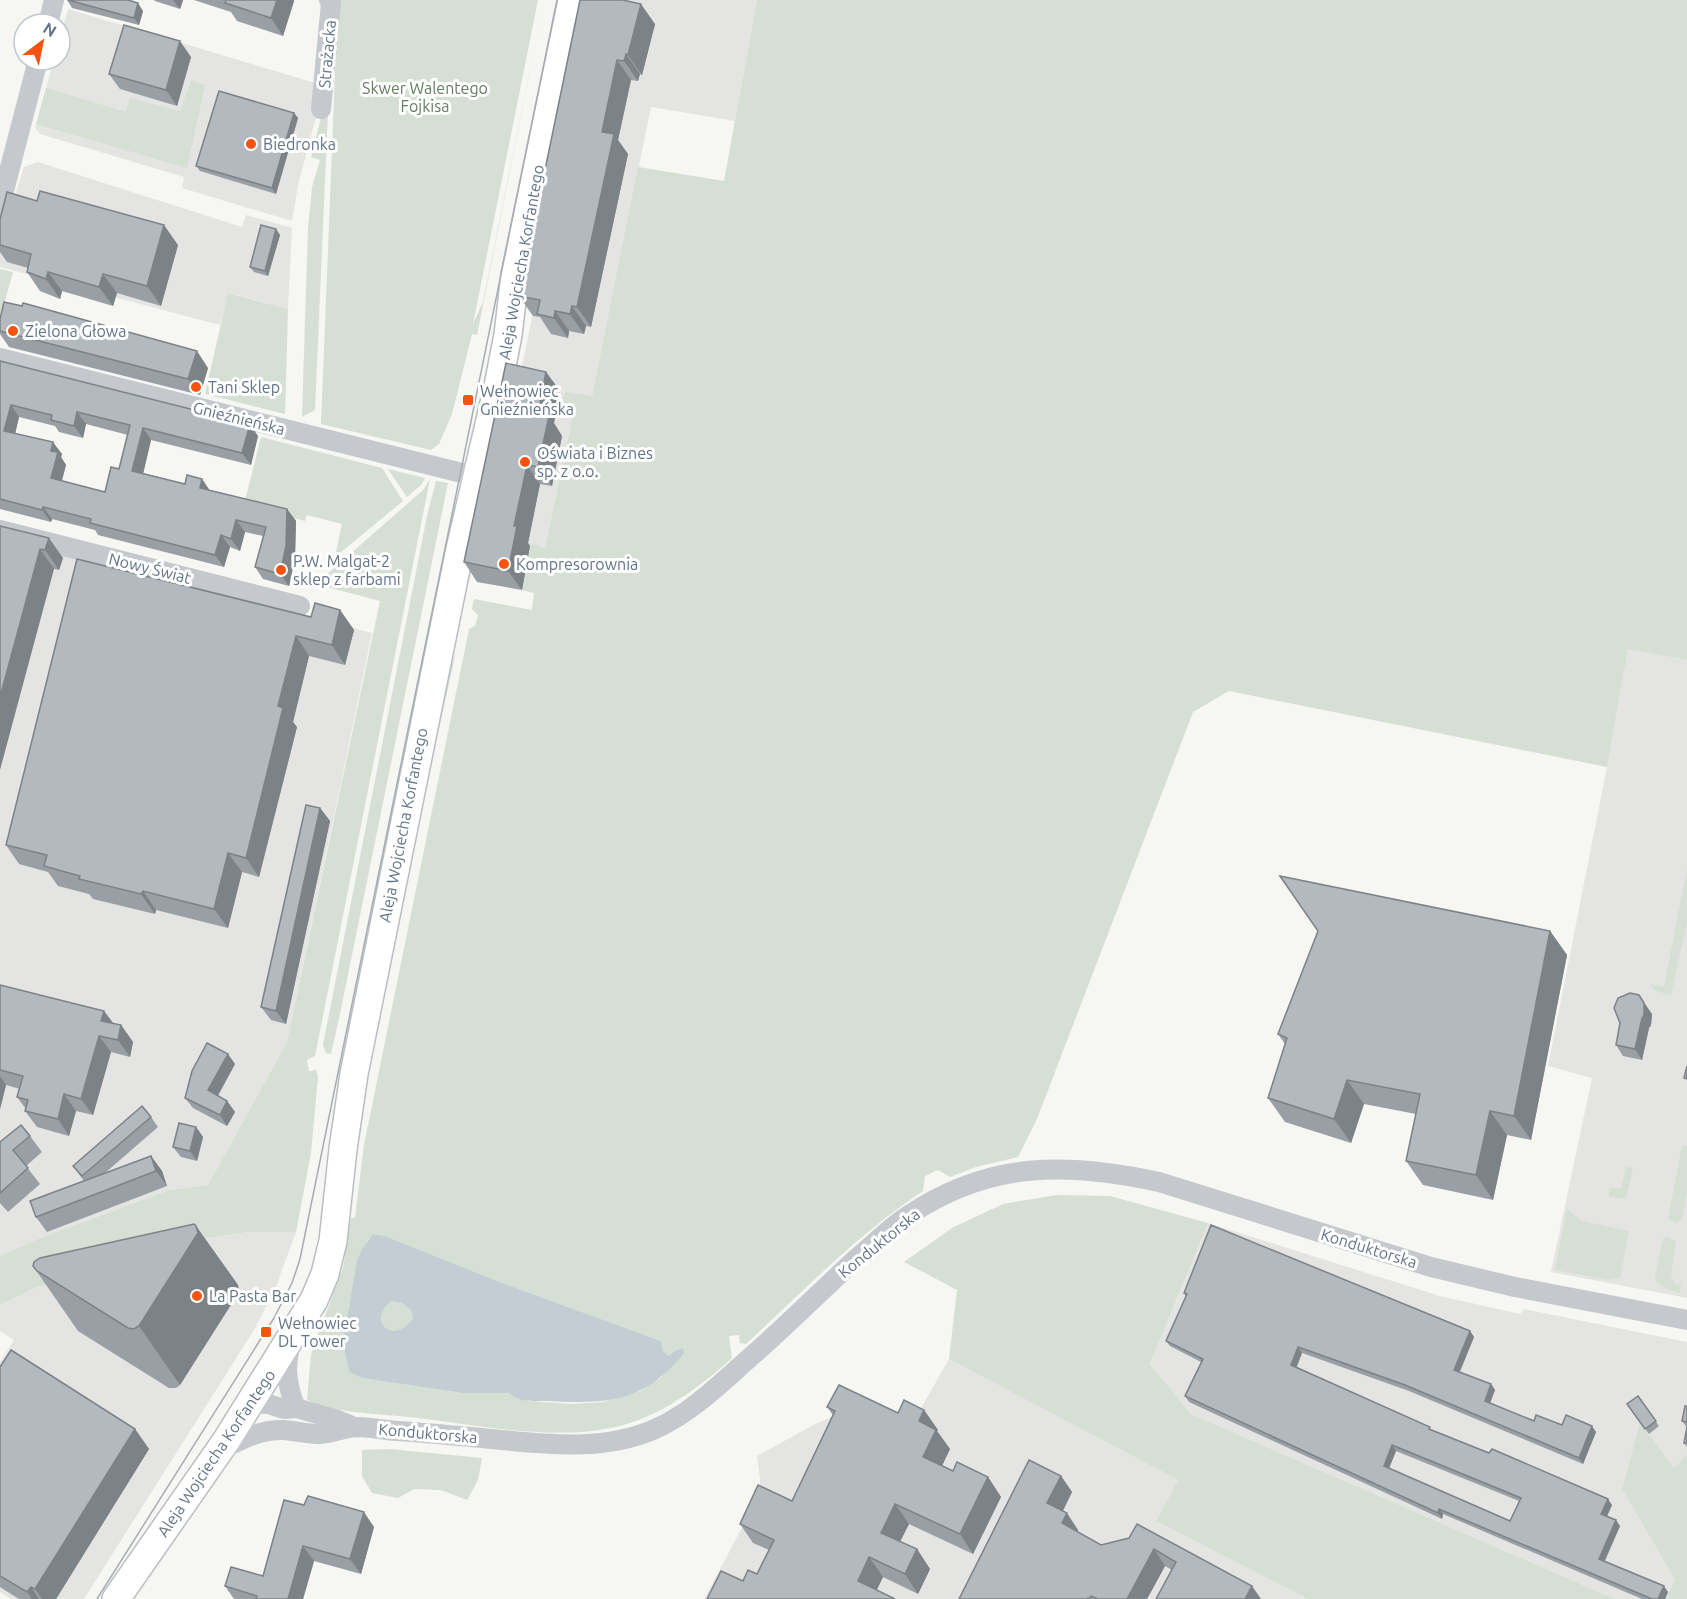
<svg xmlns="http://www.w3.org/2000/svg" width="1687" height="1599" font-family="Ubuntu,sans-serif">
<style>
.built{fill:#e4e5e3}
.green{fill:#d6dfd3}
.water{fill:#c3cdd3;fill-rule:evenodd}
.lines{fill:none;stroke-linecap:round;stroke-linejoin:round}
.secondary-casing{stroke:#b9bec3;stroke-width:30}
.street{stroke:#c5c9cd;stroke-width:20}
.secondary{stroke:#fff;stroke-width:27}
.tram{stroke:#a7acb3;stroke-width:1.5}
.wall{fill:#999fa4;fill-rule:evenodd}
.shaded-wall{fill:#7d8286}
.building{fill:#b2b9bf;stroke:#7d8286;stroke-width:1.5;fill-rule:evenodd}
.poi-dot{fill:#f65313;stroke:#fff;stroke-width:2}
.labels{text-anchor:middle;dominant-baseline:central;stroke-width:6;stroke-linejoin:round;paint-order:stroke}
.street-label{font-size:16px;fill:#627487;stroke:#fff}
.park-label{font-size:16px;fill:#657d61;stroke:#fff}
.poi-label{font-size:16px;fill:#627487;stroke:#fff;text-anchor:start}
</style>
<rect width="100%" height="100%" fill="#f6f6f2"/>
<!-- built -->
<g class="built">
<polygon points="597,0 757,0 735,121 651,107 592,396 564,391 563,402 575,405 545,548 487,537"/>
<polygon points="68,9 322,85 319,106 298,185 292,221 182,188 184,177 40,134 35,128 54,60 60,60 60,38"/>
<polygon points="38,162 242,227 246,215 292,228 288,309 229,293 220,325 0,267 0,245 24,167"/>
<polygon points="0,536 372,633 287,1042 208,1185 169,1190 35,1240 0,1256"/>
<polygon points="1628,648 1687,660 1687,1298 1551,1272 1592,1078 1548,1066 1607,767"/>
<polygon points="1208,1223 1440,1296 1520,1314 1524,1309 1687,1342 1687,1454 1674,1468 1640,1424 1622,1489 1675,1580 1666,1599 1615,1599 1191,1414 1150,1364"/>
<polygon points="249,1232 296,1232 275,1289 254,1330 84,1599 11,1599 0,1592 0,1362 14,1340 0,1331 0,1305 35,1288 200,1239"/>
<polygon points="949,1359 1178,1480 1156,1521 1308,1599 704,1599 759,1496 760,1479 757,1456 817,1423 864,1404 911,1426"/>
</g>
<!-- green -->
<g class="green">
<polygon points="338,0 538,0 473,324 483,302 544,0 477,335 472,334 452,414 439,444 431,450 321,424"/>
<path d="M757,0H1687V660L1628,649L1607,767L1229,691L1193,712L1037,1119L1018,1157L976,1167L950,1177L938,1170L925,1176L923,1191C858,1234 803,1291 746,1344L740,1343L739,1335L729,1336L732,1358C703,1384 670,1409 633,1422C566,1445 479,1425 410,1417C383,1414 329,1413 307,1400L311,1355L322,1321H342L348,1323L343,1344L349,1372L362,1378L462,1393H509L529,1401L571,1404L602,1402L640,1391L662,1377L669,1356L663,1351L661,1341L500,1282L385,1236L374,1234L367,1241L349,1317L324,1318L343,1268L351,1218H355L364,1145L469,629L475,626L478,615L472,609L474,599L532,610L534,593L522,590L531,544L545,548L575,405L562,402L565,391L592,396L638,167L724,181Z"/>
<polygon points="191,81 205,85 187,168 36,124 46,88 126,112 130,98 180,111"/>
<polygon points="323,110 328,111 315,410 302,417 308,228 312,187 320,160 311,157"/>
<polygon points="0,269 13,272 0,319"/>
<polygon points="228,293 288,309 285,414 205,394"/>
<polygon points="261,437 382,468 403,501 335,557 342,524 307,515 305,521 244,505"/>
<polygon points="388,469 425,478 421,485 407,497"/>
<polygon points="430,479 315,1056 307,1060 309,1071 316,1070 318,1077 311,1153 296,1232 249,1232 200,1239 35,1288 0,1305 0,1256 35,1240 169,1190 208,1185 287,1042 380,601 316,584 423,490"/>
<polygon points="436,481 448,483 340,1014 331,1054 326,1053 323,1045 427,516"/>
<polygon points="456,652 432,760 355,1140 359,1104 438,706"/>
<polygon points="1687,869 1687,922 1671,995 1655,991 1650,984 1664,987"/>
<polygon points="1682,1146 1687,1146 1687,1192 1682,1219 1676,1223 1668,1219"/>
<polygon points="1626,1167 1633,1168 1626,1199 1609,1197 1609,1189 1612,1187 1621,1189"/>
<polygon points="1057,1195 1110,1196 1208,1223 1150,1364 1191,1414 1615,1599 1308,1599 1156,1521 1178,1480 949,1359 957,1290 904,1262 952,1228 1003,1204"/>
<polygon points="1567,1209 1582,1221 1629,1231 1620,1278 1609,1280 1555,1270"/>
<polygon points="1666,1236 1676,1242 1671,1276 1675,1283 1681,1285 1680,1293 1667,1289 1656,1282 1655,1276 1663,1239"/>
<path d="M391,1301L402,1303L411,1310L413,1318C395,1345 364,1325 391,1301Z"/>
<polygon points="1640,1423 1674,1468 1687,1454 1687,1599 1666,1599 1675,1580 1622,1489"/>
<polygon points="389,1449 482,1458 478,1480 467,1500 441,1490 414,1489 398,1498 372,1493 362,1476 362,1450"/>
</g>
<!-- water -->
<path class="water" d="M373,1234L385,1236L500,1282L661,1341L663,1351L669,1356L674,1351L683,1348L684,1353C644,1403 607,1404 548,1401C533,1401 521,1403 509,1393H462L362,1378L349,1372L343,1344L357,1261L362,1249ZM391,1301L402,1303L411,1310L413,1318C395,1345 365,1324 391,1301Z"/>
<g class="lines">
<!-- secondary casing -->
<g class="secondary-casing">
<polyline id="secondary" points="116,1599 226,1441 314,1300 325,1274 333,1241 343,1149 354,1074 460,549 498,386 508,335 515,275 572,0"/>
</g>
<!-- street -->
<g class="street">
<polyline points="48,24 54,0"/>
<polyline points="321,109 331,3 329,0"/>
<polyline points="0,206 38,60"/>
<polyline points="0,358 478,477"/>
<polyline points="0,530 300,606"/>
<path d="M291,1344C284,1367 287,1386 296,1408"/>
<polyline points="250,1403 268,1404 284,1409 296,1408 335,1419 354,1427"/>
<path d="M220,1450C241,1440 260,1429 284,1430C296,1431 308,1434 320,1434C332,1433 344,1428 356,1427C369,1427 384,1430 397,1431C428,1433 460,1436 491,1439C545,1444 603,1452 655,1429C693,1412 723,1381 754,1354C789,1323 822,1290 857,1258C874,1244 890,1227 909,1215C990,1161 1067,1162 1159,1182L1431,1267L1515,1287L1687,1320"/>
</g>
<!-- secondary -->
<use href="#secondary" class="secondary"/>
<!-- tram -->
<polyline class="tram" points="97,1599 274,1318 292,1283 300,1259 557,0"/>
</g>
<!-- wall -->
<g class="wall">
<polygon points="67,0 143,11 139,25 72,8"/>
<polygon points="154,0 183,0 180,9 155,1"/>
<polygon points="194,0 294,0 294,1 283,36 237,21 231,12"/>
<polygon points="580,0 655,24 642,75 640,74 638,81 631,80 618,140 628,154 591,327 586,326 584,334 569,331 568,338 551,334 540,317 533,316 519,296"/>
<polygon points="191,57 177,106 120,89 109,74"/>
<polygon points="294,113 298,118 276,194 200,171 196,166"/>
<polygon points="0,219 178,245 161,306 117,293 113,306 62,291 60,299 40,291 27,272 28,268 7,262 0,252"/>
<polygon points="276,229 280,235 268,276 254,272 250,267"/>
<polygon points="0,319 208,368 200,395 9,347 0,334"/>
<path d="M0,361L258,436L251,465L151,440L143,473L185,484L202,479L210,491L287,509L296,521L295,558L289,586L263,579L255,567L263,536L245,532L240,551L230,547L224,567L98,535L95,530L52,519L51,522L0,509ZM19,417L55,426L59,432L83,438L86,424L128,435L119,469L105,492L62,481L66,465L61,457L62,454L15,433Z"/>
<polygon points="546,372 560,391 554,423 562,436 552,486 540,484 528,543 530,546 522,590 477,582 464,562"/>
<polygon points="0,526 63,558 59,570 54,569"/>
<polygon points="340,610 354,630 345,665 309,656 293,722 297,727 259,877 242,872 228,928 156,910 155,914 93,899 89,894 58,886 48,872 19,864 6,845 311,617"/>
<polygon points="320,808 330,821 286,1024 271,1020 261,1007"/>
<polygon points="1550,931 1567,955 1531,1140 1507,1135 1493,1200 1423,1185 1406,1161 1416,1114 1364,1104 1351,1143 1285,1122 1268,1098 1285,1044 1278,1034"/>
<polygon points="0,985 104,1011 113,1023 121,1025 133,1042 130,1057 111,1052 93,1115 76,1111 69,1136 37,1127 25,1111 26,1109 17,1097 20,1089 6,1085 0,1109"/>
<polygon points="1652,1014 1651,1025 1649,1028 1642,1060 1623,1056 1616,1045"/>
<polygon points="235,1064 218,1096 227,1101 235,1112 227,1126 193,1108 185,1098"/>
<polygon points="151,1117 158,1127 105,1173 151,1156 162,1171 167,1186 47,1232 36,1217 84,1181 73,1166"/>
<polygon points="196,1127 203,1137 197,1161 181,1157 173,1147"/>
<polygon points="30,1136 42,1152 26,1166 40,1184 8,1212 0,1203 0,1142"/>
<polygon points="196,1226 238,1285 239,1292 180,1385 176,1388 169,1388 78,1331 33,1266"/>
<path d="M1184,1293L1470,1331L1474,1337L1460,1372L1491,1384L1495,1390L1490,1403L1534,1421L1596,1432L1583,1464L1409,1391L1319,1359L1302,1353L1297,1367L1433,1431L1612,1505L1607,1517L1620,1526L1605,1561L1668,1592L1665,1599H1642L1443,1514L1442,1519L1189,1402L1185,1396L1201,1362L1170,1346L1166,1341L1186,1297ZM1396,1451L1519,1501L1510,1521L1389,1468Z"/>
<polygon points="0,1367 135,1429 149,1449 56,1599 19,1599 0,1587"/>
<polygon points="1638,1396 1659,1426 1649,1434 1627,1404"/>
<polygon points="1687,1406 1687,1447 1684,1443 1687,1428 1682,1421"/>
<polygon points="827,1407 898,1413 924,1410 938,1430 937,1431 950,1449 942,1466 953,1471 988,1477 1001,1497 973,1554 909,1524 900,1541 917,1549 930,1569 918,1594 883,1577 877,1590 743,1581 757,1574 769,1550 753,1543 740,1524 792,1501 833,1415"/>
<polygon points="1061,1476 1072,1492 1063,1511 1078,1530 1077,1532 1101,1545 1129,1538 1252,1586 1172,1570 1165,1566 1147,1599 959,1599"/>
<polygon points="284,1500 374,1527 361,1574 314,1561 303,1599 234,1599 225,1586 263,1576"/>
</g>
<!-- shaded-wall -->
<g class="shaded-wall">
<polygon points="173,0 183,0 180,9"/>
<polygon points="277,0 294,0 294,1 283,36 271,18"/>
<polygon points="138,3 143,11 139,25 134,18"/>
<polygon points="641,4 655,24 642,75 628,55"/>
<polygon points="180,41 191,57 177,106 166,90"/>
<polygon points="626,54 640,74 638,81 624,61"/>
<polygon points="617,60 631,80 618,140 628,154 591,327 577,307 602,132"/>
<polygon points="294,113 298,118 276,194 272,188"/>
<polygon points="164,225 178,245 161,306 147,286"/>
<polygon points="276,229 280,235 268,276 265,271"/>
<polygon points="48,272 62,291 60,299 46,279"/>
<polygon points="103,274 117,293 113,306 99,287"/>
<polygon points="572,306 586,326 584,334 570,314"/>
<polygon points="555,311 569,331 568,338 554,318"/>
<polygon points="197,351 208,368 200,395 188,379"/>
<polygon points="546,372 560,391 554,423 562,436 552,486 538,467 538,414"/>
<polygon points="11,405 19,417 13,443 4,431"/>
<polygon points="77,412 86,424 83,438 74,426"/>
<polygon points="250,424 258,436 251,465 242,453"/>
<polygon points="143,428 151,440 141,483 132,471"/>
<polygon points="53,442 62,454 61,457 66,465 59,490 51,478 51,451"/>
<polygon points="527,465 540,484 528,543 530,546 522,590 508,571 514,526"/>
<polygon points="202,479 210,491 200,488"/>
<polygon points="43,507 52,519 51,522 42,510"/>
<polygon points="287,509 296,521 295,558 289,586 280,574"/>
<polygon points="236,520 245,532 240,551 231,539"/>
<polygon points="221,535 230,547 224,567 215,555"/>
<polygon points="49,538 63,558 59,570 45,550"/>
<polygon points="40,549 54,569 0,770 0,697"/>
<polygon points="340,610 354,630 345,665 332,645"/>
<polygon points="296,636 309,656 293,722 297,727 259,877 246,858 278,706"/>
<polygon points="320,808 330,821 286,1024 276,1011"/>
<polygon points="228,853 242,872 228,928 214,909"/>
<polygon points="143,891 156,910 155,914 141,894"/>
<polygon points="1550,931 1567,955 1531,1140 1514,1116"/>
<polygon points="1639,995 1652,1014 1651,1025 1649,1028 1642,1060 1635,1049"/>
<polygon points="104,1011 116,1027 101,1021"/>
<polygon points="121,1025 133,1042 130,1057 118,1040"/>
<polygon points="99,1036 111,1052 93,1115 81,1099"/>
<polygon points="228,1054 235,1064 215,1100 208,1090"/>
<polygon points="0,1076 6,1085 0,1109"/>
<polygon points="1347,1080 1364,1104 1351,1143 1334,1119"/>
<polygon points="64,1094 76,1111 69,1136 58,1119"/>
<polygon points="227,1101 235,1112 227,1126 220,1115"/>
<polygon points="1490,1111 1507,1135 1493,1200 1476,1175"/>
<polygon points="196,1127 203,1137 197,1161 190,1151"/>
<polygon points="151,1156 162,1171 167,1186 156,1171"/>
<polygon points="196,1226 238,1285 239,1292 180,1385 139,1326"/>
<polygon points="1470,1331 1474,1337 1458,1375 1454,1370"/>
<polygon points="1298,1347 1302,1353 1295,1370 1291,1365"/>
<polygon points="1491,1384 1495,1390 1489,1406 1485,1401"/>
<polygon points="924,1410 938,1430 937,1431 950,1449 937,1476 923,1457 919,1421"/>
<polygon points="1592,1426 1596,1432 1583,1464 1579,1458"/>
<polygon points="135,1429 149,1449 56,1599 42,1599 35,1589"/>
<polygon points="1392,1445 1396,1451 1388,1471 1384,1466"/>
<polygon points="1061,1476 1072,1492 1058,1520 1047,1503"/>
<polygon points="988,1477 1001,1497 973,1554 960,1534"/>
<polygon points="1608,1499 1612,1505 1605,1520 1601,1514"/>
<polygon points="895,1504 909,1524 895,1552 881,1533"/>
<polygon points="1439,1509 1443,1514 1442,1519 1438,1513"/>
<polygon points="364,1512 374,1527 361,1574 350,1559"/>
<polygon points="1067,1513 1078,1530 1073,1540 1062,1523"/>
<polygon points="1616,1520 1620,1526 1603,1564 1599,1559"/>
<polygon points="303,1546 314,1561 303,1599 288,1599"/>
<polygon points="917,1549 930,1569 918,1594 905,1574"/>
<polygon points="1154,1549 1165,1566 1147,1599 1127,1599"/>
<polygon points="869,1557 883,1577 872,1599 858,1581"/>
<polygon points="1252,1586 1261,1599 1245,1599"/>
<polygon points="1664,1586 1668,1592 1665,1599 1658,1599"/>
<polygon points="31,1587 39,1599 32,1599 27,1592"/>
</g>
<!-- building -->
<g class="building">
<polygon points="68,0 128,0 138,3 134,18"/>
<polygon points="226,0 277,0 271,18 225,3"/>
<polygon points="580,0 623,0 641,4 628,55 626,54 624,61 617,60 602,132 614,134 577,307 572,306 570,314 555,311 554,318 537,314 540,300 519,296"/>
<polygon points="124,25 180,41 166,90 109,74"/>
<polygon points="219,91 294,113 272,188 196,166"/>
<polygon points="40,191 164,225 147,286 103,274 99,287 48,272 46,279 27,272 31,254 0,245 0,219 7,192 37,201"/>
<polygon points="261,225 276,229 265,271 250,267"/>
<polygon points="4,302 22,306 23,303 197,351 188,379 0,331 0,319"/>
<path d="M0,361L250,424L242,453L143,428L132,471L185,484L187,475L202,479L200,488L287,509L286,546L280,574L255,567L266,527L236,520L231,539L221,535L215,555L90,523L91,519L43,507L42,510L0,499ZM11,405L52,415L51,420L74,426L77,412L130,425L119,469L111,467L105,492L51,478L58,452L51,451L53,442L4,431Z"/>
<polygon points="506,363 546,372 538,414 549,416 538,467 527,465 514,526 517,526 508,571 464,562"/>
<polygon points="0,526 49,538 45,550 40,549 0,697"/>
<polygon points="77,559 311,617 315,603 340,610 332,645 296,636 278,706 283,708 246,858 228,853 214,909 143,891 141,894 79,879 80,876 44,866 47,855 6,845"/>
<polygon points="306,805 320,808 276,1011 261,1007"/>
<polygon points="1280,876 1550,931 1514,1116 1490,1111 1476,1175 1406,1161 1420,1094 1347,1080 1334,1119 1268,1098 1287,1038 1278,1034 1318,931"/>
<polygon points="0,985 104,1011 101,1021 121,1025 118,1040 99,1036 81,1099 64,1094 58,1119 25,1111 28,1100 17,1097 23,1076 0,1070"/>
<polygon points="1630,993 1639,995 1644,1003 1644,1015 1642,1018 1635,1049 1616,1045 1620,1023 1614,1008 1618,998"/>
<polygon points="207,1043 228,1054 208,1090 227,1101 220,1115 185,1098 192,1071"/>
<polygon points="1687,1066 1687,1079 1684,1078"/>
<polygon points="142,1106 151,1117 82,1176 73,1166"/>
<polygon points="179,1123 196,1127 190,1151 173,1147"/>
<polygon points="21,1125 30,1136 13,1150 28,1168 0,1193 0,1142"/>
<polygon points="151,1156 156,1171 36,1217 30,1201"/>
<polygon points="194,1224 196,1226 198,1233 139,1326 134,1329 128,1328 37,1271 33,1266 34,1262 40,1258"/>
<path d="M1211,1225L1470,1331L1454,1370L1491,1384L1485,1401L1534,1421L1536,1415L1562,1425L1566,1415L1592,1426L1579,1458L1405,1385L1315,1353L1298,1347L1291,1365L1430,1427L1429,1429L1489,1453L1492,1449L1608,1499L1601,1514L1616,1520L1599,1559L1664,1586L1658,1599H1652L1439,1509L1438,1513L1185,1396L1203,1359L1166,1341L1187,1294L1184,1293ZM1392,1445L1521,1498L1510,1521L1384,1466Z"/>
<polygon points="11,1350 135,1429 35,1589 31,1587 27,1592 0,1576 0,1367"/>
<polygon points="839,1385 898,1413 904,1400 924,1410 919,1421 936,1430 923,1457 953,1471 957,1462 988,1477 960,1534 895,1504 881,1533 917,1549 905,1574 869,1557 858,1581 895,1599 707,1599 721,1571 743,1581 748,1570 757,1574 774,1540 740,1524 758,1485 792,1501 835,1411 827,1407"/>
<polygon points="1638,1396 1656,1421 1645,1429 1627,1404"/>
<polygon points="1685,1406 1687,1406 1687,1422 1682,1421"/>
<polygon points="1687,1427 1687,1443 1684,1443"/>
<polygon points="1029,1460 1061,1476 1047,1503 1067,1513 1062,1523 1101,1545 1129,1538 1137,1524 1252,1586 1245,1599 1156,1599 1176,1562 1154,1549 1127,1599 1098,1599 1091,1596 1090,1599 1088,1598 1087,1599 959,1599"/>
<polygon points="308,1496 364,1512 350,1559 303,1546 288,1599 256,1599 257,1596 225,1586 231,1567 263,1576 284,1500 304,1505"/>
</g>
<!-- markers -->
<g class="poi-dot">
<circle cx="251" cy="144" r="6"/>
<circle cx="13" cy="331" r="6"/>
<circle cx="196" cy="387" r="6"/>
<rect x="462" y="394" width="12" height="12" rx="3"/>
<circle cx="525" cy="462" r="6"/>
<circle cx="504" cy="564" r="6"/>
<circle cx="281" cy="570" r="6"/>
<circle cx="197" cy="1296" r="6"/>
<rect x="260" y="1326" width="12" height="12" rx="3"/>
</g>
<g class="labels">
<!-- street labels -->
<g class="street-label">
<text transform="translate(327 54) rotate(-85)">Strażacka</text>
<text transform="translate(521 262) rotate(-80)">Aleja Wojciecha Korfantego</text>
<text transform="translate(239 418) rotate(14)">Gnieźnieńska</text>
<text transform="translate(150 568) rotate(14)">Nowy Świat</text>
<text transform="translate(403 825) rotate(-79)">Aleja Wojciecha Korfantego</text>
<text transform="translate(879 1243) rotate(-39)">Konduktorska</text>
<text transform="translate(1369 1248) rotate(17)">Konduktorska</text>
<text transform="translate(428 1433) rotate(5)">Konduktorska</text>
<text transform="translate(216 1453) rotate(-56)">Aleja Wojciecha Korfantego</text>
</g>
<!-- park labels -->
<g class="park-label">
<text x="425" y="88">Skwer Walentego<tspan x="425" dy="18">Fojkisa</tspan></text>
</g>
<!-- poi labels -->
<g class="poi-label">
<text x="263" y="144">Biedronka</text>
<text x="25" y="331">Zielona Głowa</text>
<text x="208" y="387">Tani Sklep</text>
<text x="480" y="391">Wełnowiec<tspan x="480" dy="18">Gnieźnieńska</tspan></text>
<text x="537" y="453">Oświata i Biznes<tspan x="537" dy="18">sp. z o.o.</tspan></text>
<text x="293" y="561">P.W. Malgat-2<tspan x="293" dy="18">sklep z farbami</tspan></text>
<text x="516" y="564">Kompresorownia</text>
<text x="209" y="1296">La Pasta Bar</text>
<text x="278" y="1323">Wełnowiec<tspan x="278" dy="18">DL Tower</tspan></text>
</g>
</g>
<!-- north arrow -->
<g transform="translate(42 42) rotate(32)"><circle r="28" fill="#ffffff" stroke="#c0c7cf" stroke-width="1.5"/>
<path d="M0-4.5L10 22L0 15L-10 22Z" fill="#f65313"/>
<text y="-9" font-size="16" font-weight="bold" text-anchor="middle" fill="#627487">N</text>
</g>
</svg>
